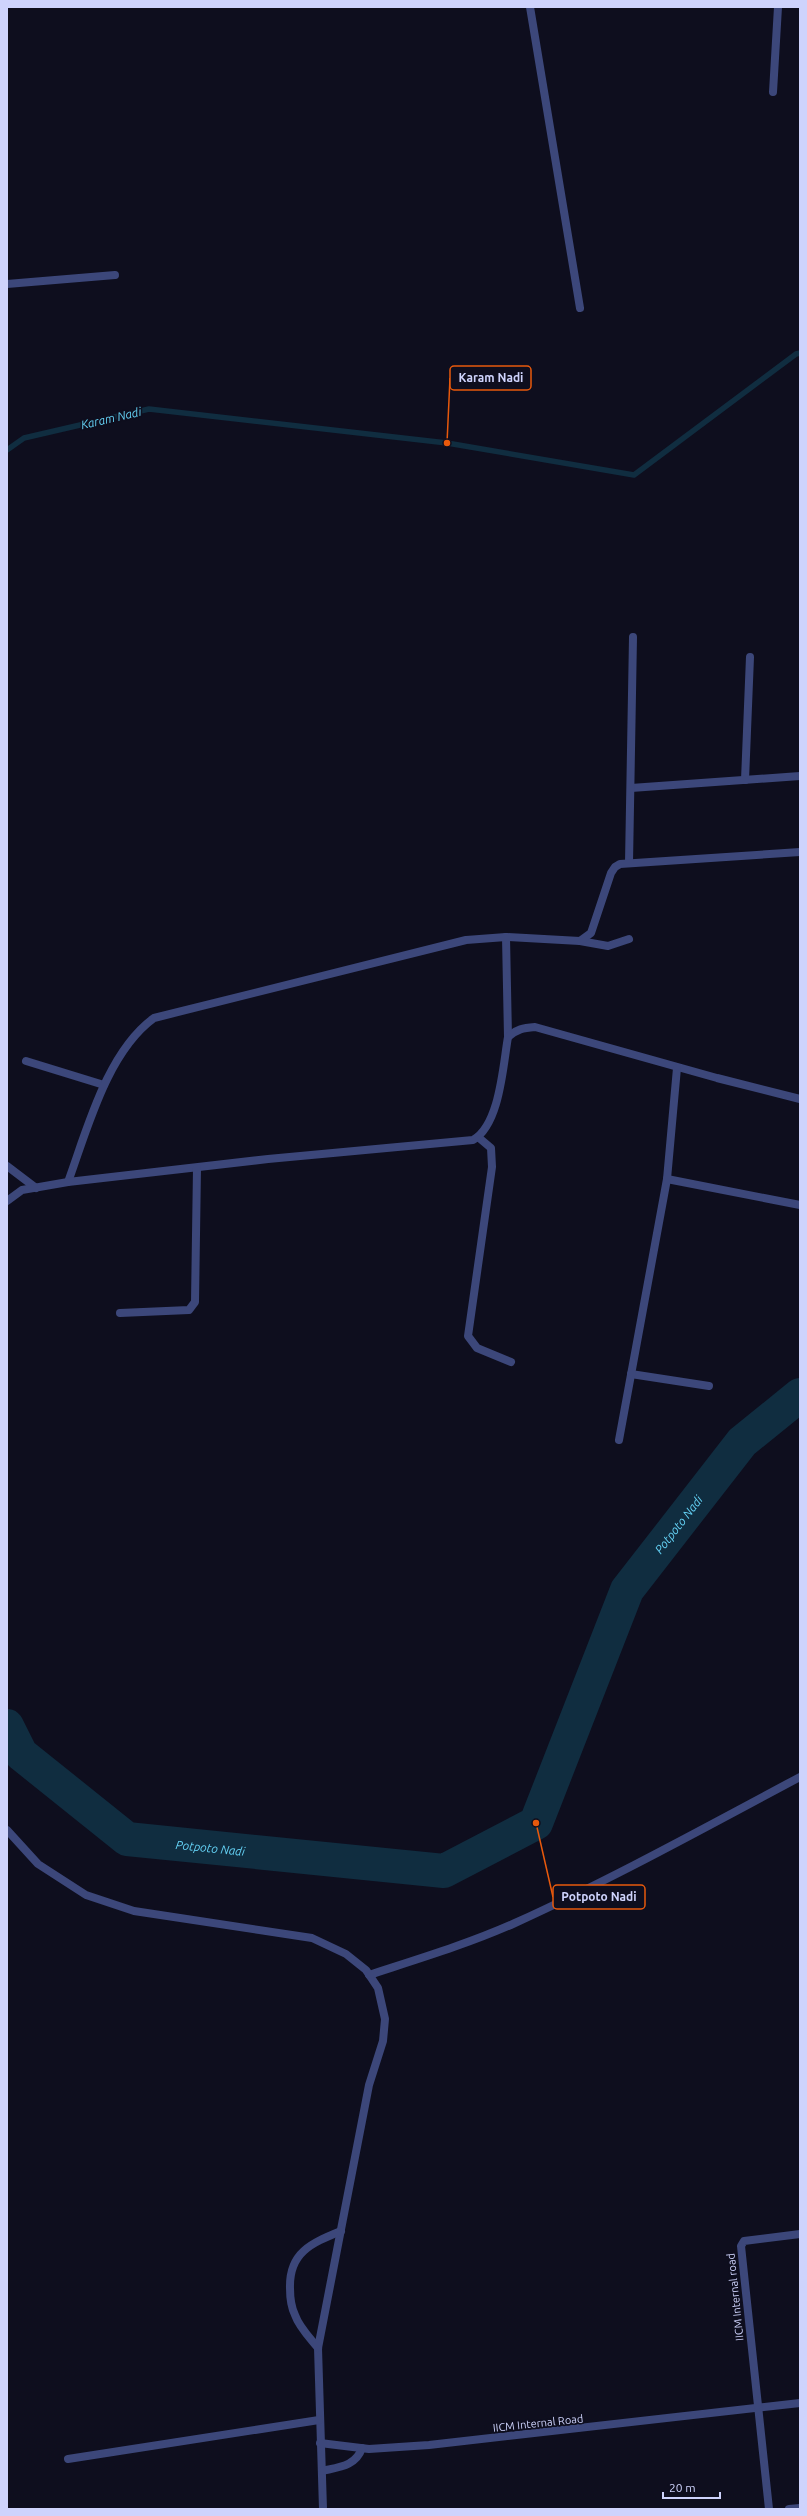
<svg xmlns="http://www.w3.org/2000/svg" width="807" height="2516" font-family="Ubuntu,sans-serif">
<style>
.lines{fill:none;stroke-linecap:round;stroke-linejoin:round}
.stream{stroke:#102d40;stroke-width:5.5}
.river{stroke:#102d40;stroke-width:34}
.minor{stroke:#3c477a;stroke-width:8}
.labels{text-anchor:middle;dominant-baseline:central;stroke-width:3.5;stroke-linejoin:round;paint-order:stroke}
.street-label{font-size:11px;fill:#ced3fc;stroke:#0e0e1e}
.water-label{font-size:12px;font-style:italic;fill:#64d1f4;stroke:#0e0e1e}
.leader{fill:none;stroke:#e8590c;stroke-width:1.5}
.callout-dot{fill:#e8590c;stroke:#0e0e1e;stroke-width:1.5}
.callout{fill:#0e0e1e;stroke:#e8590c;stroke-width:1.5}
.callout-label{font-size:12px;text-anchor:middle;font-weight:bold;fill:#ced3fc}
</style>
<rect width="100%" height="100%" fill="#0e0e1e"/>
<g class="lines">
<!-- stream -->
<polyline class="stream" points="7,450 24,438 149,409 447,443 634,475 796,354 800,353"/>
<!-- river -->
<path class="river" id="s1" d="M7,1726L21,1754L127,1839L444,1871L536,1823L627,1590L742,1442L800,1395"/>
<!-- minor -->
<g class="minor">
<polyline points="530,7 580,308"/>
<polyline points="773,92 778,7"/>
<polyline points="7,284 115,275"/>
<polyline points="745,780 750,657"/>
<polyline points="631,788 800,776"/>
<polyline points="629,863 633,637"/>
<polyline points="506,937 508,1037"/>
<polyline points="580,941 608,946 629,939"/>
<polyline points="26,1061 104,1085"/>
<polyline points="478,1137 491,1148 492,1167 468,1336 477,1348 511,1362"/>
<polyline points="7,1166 36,1188"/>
<polyline points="667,1179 800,1205"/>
<path d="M68,1182C87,1130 107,1052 154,1018L466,940L506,937L580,941L591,933L611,873L615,867L620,864L800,852"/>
<path d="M7,1201L22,1190L68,1182L268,1159L473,1140C500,1125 503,1065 508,1037C517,1029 523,1028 535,1027L717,1078L800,1099"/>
<polyline points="120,1313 189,1310 195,1302 197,1168"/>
<polyline points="631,1374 709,1386"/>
<polyline points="619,1440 667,1179 677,1068"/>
<polyline points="7,1830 38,1864 86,1895 134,1911 312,1938 346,1954 366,1970 378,1988 385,2019 383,2041 369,2085 318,2348 323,2509"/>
<path d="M369,1975C418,1959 468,1944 515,1923C612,1879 706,1827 800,1777"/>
<path d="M318,2348C310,2338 299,2327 295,2315C291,2307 290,2296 290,2288C289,2252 312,2243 341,2231"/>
<polyline points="320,2443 369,2449 429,2445 800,2403"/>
<polyline points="68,2459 319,2420"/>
<path d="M322,2471C339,2467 356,2466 362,2448"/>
<polyline points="769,2509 741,2246 744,2241 800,2234"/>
<polyline points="789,2509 800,2508"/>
</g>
</g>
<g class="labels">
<!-- street labels -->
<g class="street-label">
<text transform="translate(735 2297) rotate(-96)">IICM Internal road</text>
<text transform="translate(538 2423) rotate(-6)">IICM Internal Road</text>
</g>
<!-- water labels -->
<g class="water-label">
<text transform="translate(111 418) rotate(-13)">Karam Nadi</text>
<text stroke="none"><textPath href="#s1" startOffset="923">Potpoto Nadi</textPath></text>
<text stroke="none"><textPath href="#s1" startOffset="251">Potpoto Nadi</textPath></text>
</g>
</g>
<!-- callouts -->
<path class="leader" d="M447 443L450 378M536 1823L553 1897"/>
<g class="callout-dot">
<circle cx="447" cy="443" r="4"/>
<circle cx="536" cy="1823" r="4"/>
</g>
<g class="callout">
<rect x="450" y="366" width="81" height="24" rx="4"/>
<rect x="553" y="1885" width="92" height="24" rx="4"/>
</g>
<g class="callout-label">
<text x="491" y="382">Karam Nadi</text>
<text x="599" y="1901">Potpoto Nadi</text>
</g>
<!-- border -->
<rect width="807" height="2516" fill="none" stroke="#ced3fc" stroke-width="16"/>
<!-- scale -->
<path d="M663 2492v6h57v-6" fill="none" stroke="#ced3fc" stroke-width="2"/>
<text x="669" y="2492" font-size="12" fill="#ced3fc" stroke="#0e0e1e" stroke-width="3" paint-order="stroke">20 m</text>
</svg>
